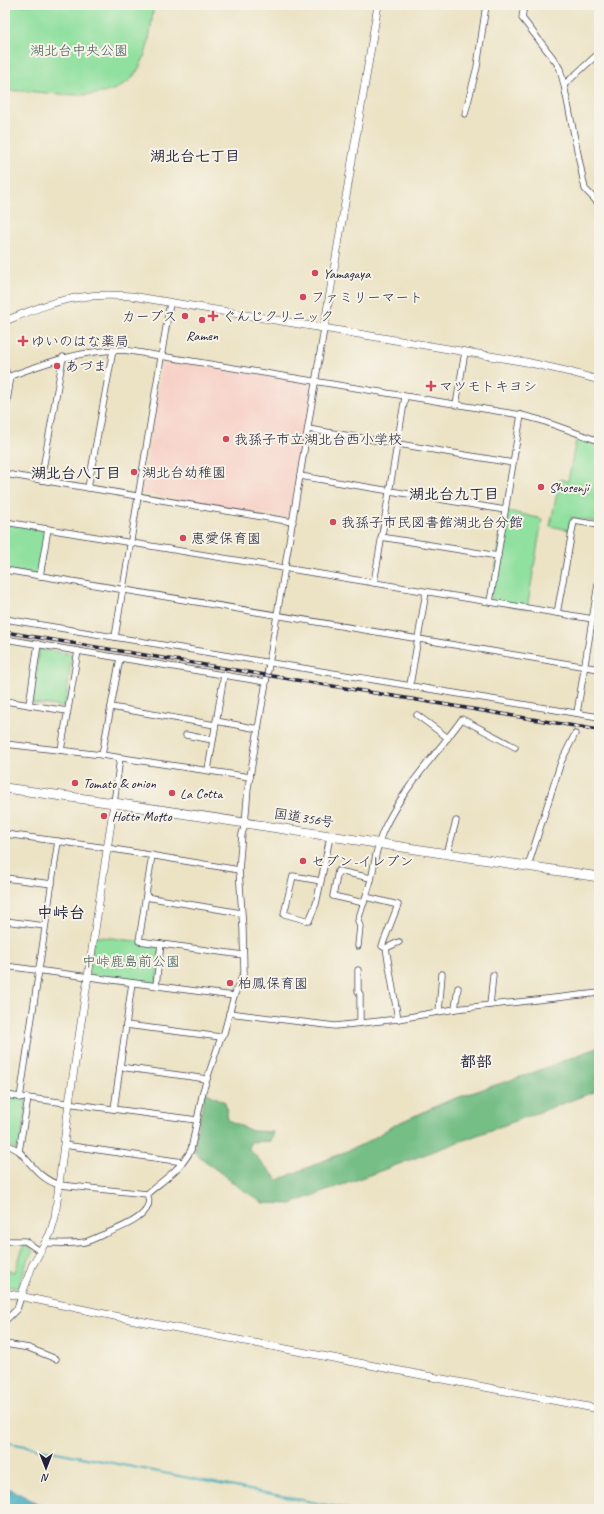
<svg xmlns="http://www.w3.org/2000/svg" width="604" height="1514" font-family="Caveat,'Klee One',sans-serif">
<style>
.built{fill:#f7d1c8}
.green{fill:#90e09f;stroke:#59816d}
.forest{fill:#74be86;stroke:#4b7060}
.water{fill:#3eabbd;stroke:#30667c}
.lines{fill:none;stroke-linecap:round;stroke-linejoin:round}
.stream{stroke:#3eabbd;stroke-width:2}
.minor-casing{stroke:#403f50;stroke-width:7}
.tertiary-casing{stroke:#403f50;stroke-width:8}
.trunk-casing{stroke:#403f50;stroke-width:10}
.minor{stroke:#fff;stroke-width:5.5}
.tertiary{stroke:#fff;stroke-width:7}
.trunk{stroke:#fff;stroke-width:9}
.rail-casing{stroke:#22223b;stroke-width:3.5}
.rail{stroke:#f7f3e8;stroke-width:2;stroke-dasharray:6;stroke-linecap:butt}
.poi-dot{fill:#d1495b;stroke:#f7f3e8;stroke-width:1.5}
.labels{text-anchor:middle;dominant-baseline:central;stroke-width:4;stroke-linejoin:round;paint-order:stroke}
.park-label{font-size:14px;fill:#435b59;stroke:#f7f3e8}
.poi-label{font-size:14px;fill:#22223b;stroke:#f7f3e8;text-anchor:start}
.street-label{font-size:14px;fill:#22223b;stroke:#f7f3e8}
.neighbourhood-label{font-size:15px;font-weight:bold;fill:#22223b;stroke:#f7f3e8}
.quarter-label{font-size:16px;font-weight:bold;fill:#22223b;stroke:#f7f3e8}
</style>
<rect width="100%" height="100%" fill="#f7f3e8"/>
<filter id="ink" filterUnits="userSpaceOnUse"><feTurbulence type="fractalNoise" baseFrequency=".025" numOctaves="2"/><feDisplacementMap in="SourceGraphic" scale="8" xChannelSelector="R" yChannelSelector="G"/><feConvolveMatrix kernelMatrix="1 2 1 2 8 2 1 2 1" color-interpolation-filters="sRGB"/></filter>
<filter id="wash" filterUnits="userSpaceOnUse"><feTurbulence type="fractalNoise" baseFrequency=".012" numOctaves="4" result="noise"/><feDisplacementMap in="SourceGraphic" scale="16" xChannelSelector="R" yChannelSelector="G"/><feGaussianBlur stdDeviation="0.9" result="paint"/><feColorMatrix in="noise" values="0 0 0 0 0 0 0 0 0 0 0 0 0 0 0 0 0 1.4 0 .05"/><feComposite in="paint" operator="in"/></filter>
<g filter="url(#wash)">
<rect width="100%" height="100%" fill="#ece3c5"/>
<!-- built -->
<polygon class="built" points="163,359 312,384 288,518 141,493"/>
<!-- green -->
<g class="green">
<path d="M5,5H154C151,24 150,45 142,62C120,114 48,88 5,91Z"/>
<polygon points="577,435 599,444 599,522 571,518 569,530 550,526 560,479 568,481"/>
<polygon points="505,510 542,519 527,609 490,602"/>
<polygon points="5,522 48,529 40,576 5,570"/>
<polygon points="39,649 72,654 65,707 32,703"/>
<polygon points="94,936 161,944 156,985 88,977"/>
<polygon points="5,1095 28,1099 19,1151 5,1143"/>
<polygon points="24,1244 33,1251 26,1265 19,1288 5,1286 5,1270 15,1272"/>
</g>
<!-- forest -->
<polygon class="forest" points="599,1047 599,1090 291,1204 263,1203 236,1185 195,1153 195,1140 205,1092 225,1102 228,1120 252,1131 273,1132 270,1141 250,1142 249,1149 278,1180 366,1143 394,1125 450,1100 529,1074"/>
<!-- water -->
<polygon class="water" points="5,1486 48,1509 5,1509"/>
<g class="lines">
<!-- stream -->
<polyline class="stream" points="5,1442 348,1509"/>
</g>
</g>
<g filter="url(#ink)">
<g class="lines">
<!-- minor casing -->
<g class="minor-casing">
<g id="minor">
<polyline points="524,5 522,18 556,62 560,69 564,85"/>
<polyline points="599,53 564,85 585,189 599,204"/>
<polyline points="465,114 477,67 486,5"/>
<polyline points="5,369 8,377"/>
<path d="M5,378C45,363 80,350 124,350L521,415L540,420L599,441"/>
<polyline points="456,405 465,352"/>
<polyline points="5,414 11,376"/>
<polyline points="308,429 513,463"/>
<polyline points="5,474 293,522"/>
<polyline points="300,476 505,510"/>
<polyline points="41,480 63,357"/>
<polyline points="88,488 113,350"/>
<polyline points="5,522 599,620"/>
<polyline points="381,537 498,556"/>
<polyline points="5,570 599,669"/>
<polyline points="40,576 48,529"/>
<polyline points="374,583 405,397"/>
<polyline points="490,602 521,415"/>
<polyline points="557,613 574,521 599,525"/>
<polyline points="5,619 599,717"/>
<polyline points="115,637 170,303"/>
<path d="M5,639L266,682L248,788L245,824L242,834L239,870L243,929L244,972L234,996L224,1033L221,1037L203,1091L191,1150C181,1169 163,1180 147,1194"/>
<polyline points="266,682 324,329"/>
<polyline points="410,685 426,592"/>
<polyline points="5,701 67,711"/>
<polyline points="29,705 38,644"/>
<polyline points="111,707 215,725"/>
<polyline points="577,713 599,578"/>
<polyline points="417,715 448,738"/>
<polyline points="216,721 258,729"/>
<polyline points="186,735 213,740"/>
<polyline points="5,744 102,755 250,777"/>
<polyline points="61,750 78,651"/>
<polyline points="102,755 120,658"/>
<polyline points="208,770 224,675"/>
<polyline points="114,803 120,758"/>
<polyline points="5,834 107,848 239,870"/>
<polyline points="447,854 456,821"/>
<polyline points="152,855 139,941 243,955"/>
<polyline points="528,866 561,762 575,734"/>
<polyline points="5,878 52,884"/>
<polyline points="321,881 316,904 309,921 284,914 293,876 321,881 330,837"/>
<polyline points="146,897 241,913"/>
<polyline points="366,897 398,905 382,946 386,948 398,1019"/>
<polyline points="364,903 333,896 338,871 371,878"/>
<polyline points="5,921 45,926"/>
<path d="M358,946L360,926L358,921C362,907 367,894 371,880C375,863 376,845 384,829C403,788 436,755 462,719L515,747"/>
<polyline points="386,948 399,942"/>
<polyline points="5,966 234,996"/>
<polyline points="358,970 358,991 360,994 360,1023"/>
<polyline points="156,985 161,944"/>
<polyline points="490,1005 493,975"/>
<polyline points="455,1009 458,988"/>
<polyline points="439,1012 442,974"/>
<polyline points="229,1013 335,1026 398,1019 455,1009 599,993"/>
<polyline points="126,1025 221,1037"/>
<polyline points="120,1067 207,1079"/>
<polyline points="5,1095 197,1120"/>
<polyline points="20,1098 58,841"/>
<path d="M28,1099L19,1151C32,1165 41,1180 60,1185L147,1194C157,1215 120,1228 105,1234C99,1236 92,1240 85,1242C72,1244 58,1243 45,1243"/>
<polyline points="114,1109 132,983"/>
<polyline points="5,1143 19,1151"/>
<polyline points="64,1145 183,1162"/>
<polyline points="5,1241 25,1241 40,1251"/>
<polyline points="5,1321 17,1309 21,1297"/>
<polyline points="5,1344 29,1348 56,1359"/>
</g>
</g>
<!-- tertiary casing -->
<g class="tertiary-casing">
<g id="tertiary">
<path d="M5,321C30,311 55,300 82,297C99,294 115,295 132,296L526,362L570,372L599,380"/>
<polyline points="324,329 378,5"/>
<polyline points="5,1293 119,1317 599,1409"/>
<polyline points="21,1297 32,1266 50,1234 55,1217 69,1103 114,803"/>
</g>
</g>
<!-- trunk casing -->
<g class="trunk-casing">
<polyline id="trunk" points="5,788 114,803 599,877"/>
</g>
<!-- minor -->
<use href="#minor" class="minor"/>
<!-- tertiary -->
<use href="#tertiary" class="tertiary"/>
<!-- trunk -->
<use href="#trunk" class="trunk"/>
<!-- rail casing -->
<g class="rail-casing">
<polyline id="rail" points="5,632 599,730"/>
</g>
<!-- rail -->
<use href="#rail" class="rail"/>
</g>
</g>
<!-- markers -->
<g class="poi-dot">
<circle cx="315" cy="273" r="4"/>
<circle cx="303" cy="297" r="4"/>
<circle cx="185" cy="316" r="4"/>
<path d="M211 310h4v4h4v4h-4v4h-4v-4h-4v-4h4z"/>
<circle cx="202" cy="320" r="4"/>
<path d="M21 335h4v4h4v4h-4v4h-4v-4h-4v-4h4z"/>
<circle cx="57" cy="366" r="4"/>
<path d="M429 380h4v4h4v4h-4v4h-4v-4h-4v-4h4z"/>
<circle cx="226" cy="439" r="4"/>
<circle cx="134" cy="472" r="4"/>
<circle cx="541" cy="487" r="4"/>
<circle cx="333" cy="522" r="4"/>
<circle cx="183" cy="538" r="4"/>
<circle cx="75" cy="783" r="4"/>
<circle cx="172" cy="793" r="4"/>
<circle cx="104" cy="816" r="4"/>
<circle cx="303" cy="861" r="4"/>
<circle cx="230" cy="983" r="4"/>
</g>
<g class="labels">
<!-- park labels -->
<g class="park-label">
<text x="79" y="50">湖北台中央公園</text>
<text x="131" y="961">中峠鹿島前公園</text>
</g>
<!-- poi labels -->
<g class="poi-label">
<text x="323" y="273">Yamagaya</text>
<text x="311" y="297">ファミリーマート</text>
<text x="177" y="316" text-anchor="end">カーブス</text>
<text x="222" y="316">ぐんじクリニック</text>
<text x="202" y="335" text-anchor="middle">Ramen</text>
<text x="31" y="341">ゆいのはな薬局</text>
<text x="65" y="366">あづま</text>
<text x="439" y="386">マツモトキヨシ</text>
<text x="234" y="439">我孫子市立湖北台西小学校</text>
<text x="142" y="472">湖北台幼稚園</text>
<text x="549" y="487">Shosenji</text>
<text x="341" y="522">我孫子市民図書館湖北台分館</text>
<text x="191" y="538">恵愛保育園</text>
<text x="83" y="783">Tomato &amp; onion</text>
<text x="180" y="793">La Cotta</text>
<text x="112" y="816">Hotto Motto</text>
<text x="311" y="861">セブン-イレブン</text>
<text x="238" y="983">柏鳳保育園</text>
</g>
<!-- street labels -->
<g class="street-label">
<text transform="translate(304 818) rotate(9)">国道356号</text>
</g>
<!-- neighbourhood labels -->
<g class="neighbourhood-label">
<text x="195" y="156">湖北台七丁目</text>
<text x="76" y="473">湖北台八丁目</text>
<text x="454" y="494">湖北台九丁目</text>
</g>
<!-- quarter labels -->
<g class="quarter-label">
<text x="61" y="913">中峠台</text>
<text x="476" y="1062">都部</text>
</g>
</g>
<!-- margin -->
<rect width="604" height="1514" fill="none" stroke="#f7f3e8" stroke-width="20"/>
<!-- north arrow -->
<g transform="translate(46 1468) rotate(180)" stroke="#f7f3e8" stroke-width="3" paint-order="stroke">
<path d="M0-3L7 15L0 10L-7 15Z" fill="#22223b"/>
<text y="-6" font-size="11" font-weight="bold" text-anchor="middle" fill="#22223b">N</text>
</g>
</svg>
